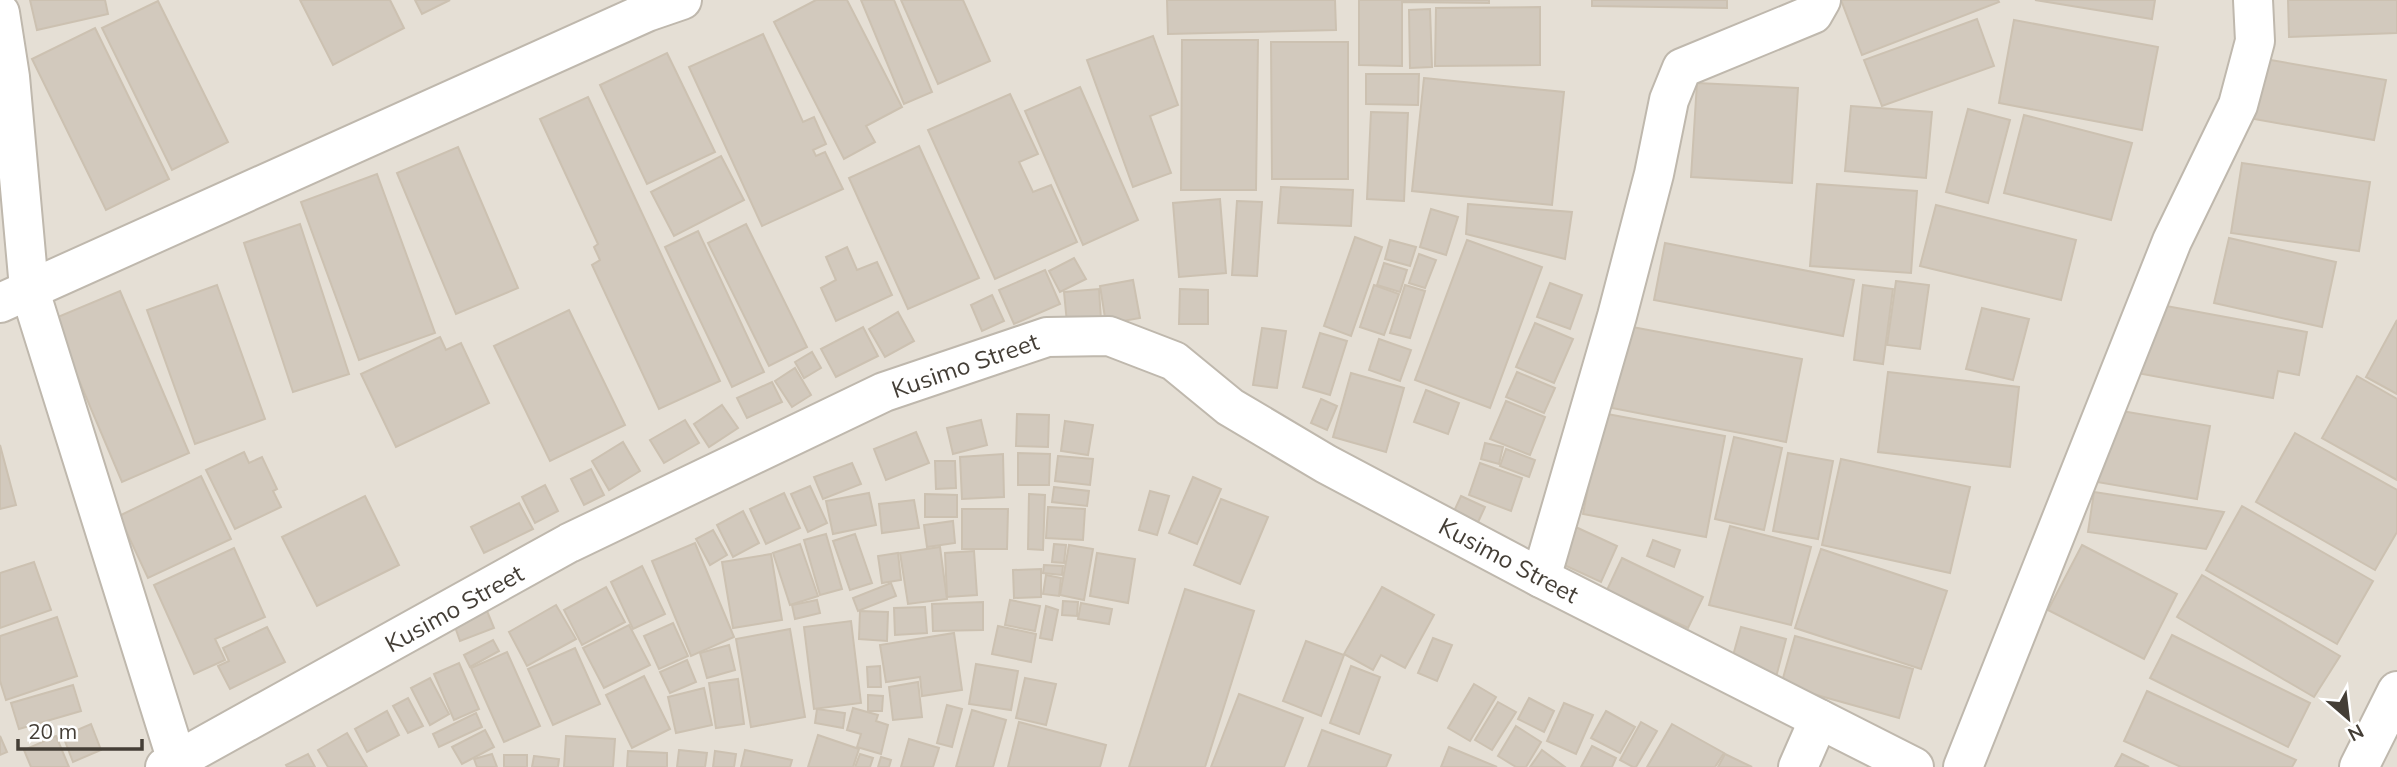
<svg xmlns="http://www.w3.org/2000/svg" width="2397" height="767" font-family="Mulish,sans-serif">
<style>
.residential{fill:#e5dfd5}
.building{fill:#d2c9bd;stroke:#ccc1b1;stroke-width:2}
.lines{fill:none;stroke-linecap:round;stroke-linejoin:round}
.minor-casing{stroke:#bfb8ad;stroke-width:42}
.minor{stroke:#fff;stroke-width:38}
.labels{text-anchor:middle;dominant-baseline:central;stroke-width:6;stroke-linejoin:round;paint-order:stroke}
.street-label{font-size:24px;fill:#443e36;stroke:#fff}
</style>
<rect width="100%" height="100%" fill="#f1eee6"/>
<!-- residential -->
<rect class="residential" x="0" y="0" width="2397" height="767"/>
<!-- building -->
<g class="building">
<polygon points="30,0 105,0 108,14 37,30"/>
<polygon points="300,0 390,0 404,28 333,65"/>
<polygon points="415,0 450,0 422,14"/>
<polygon points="816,0 847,0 902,107 866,126 875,142 844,159 774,22"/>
<polygon points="861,0 894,0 932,92 904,104"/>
<polygon points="901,0 963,0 990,61 938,84"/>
<polygon points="1167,0 1335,0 1336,30 1168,34"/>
<polygon points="1359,0 1489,0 1489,3 1402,2 1402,66 1359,65"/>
<polygon points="1592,0 1727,0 1727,8 1592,6"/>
<polygon points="1841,0 1998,0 1999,2 1862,55"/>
<polygon points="2035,0 2155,0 2152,19"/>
<polygon points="2288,0 2397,0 2397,33 2289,37"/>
<polygon points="158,1 228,142 172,170 102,28"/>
<polygon points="1540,7 1540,65 1435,66 1436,8"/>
<polygon points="1430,9 1432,67 1410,68 1409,10"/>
<polygon points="1977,19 1994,66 1882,106 1864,60"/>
<polygon points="2014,20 2158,47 2142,130 1999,103"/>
<polygon points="95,28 169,179 106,210 32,59"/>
<polygon points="763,34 803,122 814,117 826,144 813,150 816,156 825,152 843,189 762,226 689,67"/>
<polygon points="1153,36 1178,105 1150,116 1171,173 1133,187 1087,60"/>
<polygon points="1182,40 1258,40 1256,190 1181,190"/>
<polygon points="1271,42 1348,42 1348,179 1272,179"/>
<polygon points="667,53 715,152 647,184 600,85"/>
<polygon points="2265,59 2386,80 2374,140 2254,119"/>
<polygon points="1366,74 1419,74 1418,105 1366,104"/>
<polygon points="1424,78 1564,92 1552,205 1412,191"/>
<polygon points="1697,83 1798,88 1792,183 1691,177"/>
<polygon points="1080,87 1138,220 1083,245 1025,111"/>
<polygon points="1010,94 1038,154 1019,162 1033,192 1051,185 1077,242 995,279 928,130"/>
<polygon points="588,97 720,381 659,409 592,265 600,260 594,247 598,244 540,119"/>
<polygon points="1851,106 1932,112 1926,178 1845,171"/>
<polygon points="1968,109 2010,120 1988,203 1946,192"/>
<polygon points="1371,112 1408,113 1404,201 1367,199"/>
<polygon points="2024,115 2132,143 2111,220 2004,193"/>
<polygon points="919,146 979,278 908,309 849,178"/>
<polygon points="458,147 518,288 456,314 397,173"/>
<polygon points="721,156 744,200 674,236 651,192"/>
<polygon points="2242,163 2370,182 2359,251 2231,233"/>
<polygon points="377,174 435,333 359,360 301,202"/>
<polygon points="1817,184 1917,191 1911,273 1810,266"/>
<polygon points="1281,187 1353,190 1351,226 1278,223"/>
<polygon points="1220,199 1226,273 1179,277 1173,203"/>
<polygon points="1237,201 1262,202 1257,276 1232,275"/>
<polygon points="1468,204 1572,212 1565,259 1466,234"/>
<polygon points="1936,205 2076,240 2061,300 1920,266"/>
<polygon points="1431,209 1458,217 1446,255 1420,247"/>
<polygon points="300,224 349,374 293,392 244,243"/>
<polygon points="746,224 807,347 769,366 708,243"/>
<polygon points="698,231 764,372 732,387 665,247"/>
<polygon points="1355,237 1382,247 1351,336 1324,326"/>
<polygon points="2229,238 2336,262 2322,327 2214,303"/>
<polygon points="1390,240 1416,247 1410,266 1385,259"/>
<polygon points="1467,240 1542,267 1490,408 1415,380"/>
<polygon points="1665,243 1854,280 1843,336 1654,300"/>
<polygon points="847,247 857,270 877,262 892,295 836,321 821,288 836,280 826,257"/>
<polygon points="1419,254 1436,260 1425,288 1409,283"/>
<polygon points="1074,258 1086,279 1060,292 1049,271"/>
<polygon points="1384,263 1407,270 1400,292 1377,285"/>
<polygon points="1045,270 1060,304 1014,324 999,290"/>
<polygon points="1133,280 1140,318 1106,324 1100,286"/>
<polygon points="1896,281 1929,285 1920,349 1887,345"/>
<polygon points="1550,283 1582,295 1570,329 1537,317"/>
<polygon points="217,285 265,419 195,444 147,310"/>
<polygon points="1374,285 1399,294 1384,335 1360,327"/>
<polygon points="1405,285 1425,291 1410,338 1390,333"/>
<polygon points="1863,285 1893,289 1883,364 1854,360"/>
<polygon points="1099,289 1101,320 1067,323 1064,292"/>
<polygon points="1180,289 1208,290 1208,324 1179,324"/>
<polygon points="120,291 189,453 122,482 53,319"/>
<polygon points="992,295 1004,321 982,331 971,305"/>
<polygon points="2150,303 2307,332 2299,375 2278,371 2273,398 2137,373"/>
<polygon points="1982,308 2029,319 2013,380 1966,369"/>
<polygon points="569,310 625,425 550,461 494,346"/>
<polygon points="898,312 914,341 885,357 869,329"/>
<polygon points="2397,320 2397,394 2366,377"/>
<polygon points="1535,323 1573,339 1554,383 1516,367"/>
<polygon points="1627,326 1802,359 1786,442 1612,408"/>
<polygon points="863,327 878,356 836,377 821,349"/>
<polygon points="1262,328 1286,331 1277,388 1253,385"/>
<polygon points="1320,333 1347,341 1330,395 1303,387"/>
<polygon points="440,337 446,350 461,343 489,403 396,447 361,374"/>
<polygon points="1379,339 1411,350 1400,381 1369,370"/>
<polygon points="812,352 821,368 804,378 795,362"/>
<polygon points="795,368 811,395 792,407 775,381"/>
<polygon points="1517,372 1555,388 1544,413 1506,397"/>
<polygon points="1888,372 2019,387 2010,467 1878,452"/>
<polygon points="1351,373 1404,388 1386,452 1333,437"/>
<polygon points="2357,376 2397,399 2397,480 2322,438"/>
<polygon points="772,382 782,402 747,418 737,398"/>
<polygon points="1426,390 1459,403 1448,434 1414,422"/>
<polygon points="1321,399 1337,406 1327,430 1311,423"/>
<polygon points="1506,401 1545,417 1530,455 1490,439"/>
<polygon points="722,405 738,428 709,447 694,424"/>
<polygon points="2110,409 2210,426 2197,499 2097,482"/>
<polygon points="1602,413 1725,436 1706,537 1583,514"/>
<polygon points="1017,414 1049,415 1048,447 1016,446"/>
<polygon points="685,420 699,443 664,463 650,440"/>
<polygon points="981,420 987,445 953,454 947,428"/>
<polygon points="1065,421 1093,425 1088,455 1061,451"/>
<polygon points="916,432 929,463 886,480 874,449"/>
<polygon points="2295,433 2397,490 2397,532 2375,570 2256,502"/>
<polygon points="1734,437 1782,448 1764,530 1715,519"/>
<polygon points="623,442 640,471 609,490 592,461"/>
<polygon points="1485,443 1503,447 1499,464 1481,459"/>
<polygon points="0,445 16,505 0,509"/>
<polygon points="1506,449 1535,460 1529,477 1500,466"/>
<polygon points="244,452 249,463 262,457 277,489 273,491 281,507 235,529 206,470"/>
<polygon points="1018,453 1050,454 1049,485 1018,485"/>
<polygon points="1788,453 1833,461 1818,539 1773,531"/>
<polygon points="1003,454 1004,497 962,499 960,457"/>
<polygon points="1058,456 1093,459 1090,485 1055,481"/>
<polygon points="1841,459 1970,487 1950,573 1822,545"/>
<polygon points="935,461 955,461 956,488 936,489"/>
<polygon points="852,463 861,484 823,499 814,477"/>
<polygon points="1480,463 1522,478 1511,511 1469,495"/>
<polygon points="591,469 604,495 584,505 571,479"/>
<polygon points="201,476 231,539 148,578 119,516"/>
<polygon points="1193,477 1221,489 1197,544 1169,533"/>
<polygon points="545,485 558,511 535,523 522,497"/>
<polygon points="810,486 827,523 808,532 791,494"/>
<polygon points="1054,487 1089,491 1087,506 1052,502"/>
<polygon points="1150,491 1169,496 1157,535 1139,530"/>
<polygon points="2094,492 2224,512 2206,549 2088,532"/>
<polygon points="784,493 800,528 766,544 750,509"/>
<polygon points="869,493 876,525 833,534 826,501"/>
<polygon points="925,494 957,495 957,517 925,517"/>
<polygon points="1029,494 1045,495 1043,550 1028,549"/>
<polygon points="365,496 399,565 317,606 282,537"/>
<polygon points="1461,496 1485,507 1474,531 1450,520"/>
<polygon points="1221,499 1268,517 1240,584 1194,565"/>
<polygon points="914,500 919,528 882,533 879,504"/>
<polygon points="519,503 533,529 484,553 471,527"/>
<polygon points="2242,506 2373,581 2337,644 2206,570"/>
<polygon points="1048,507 1085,509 1083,540 1046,538"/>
<polygon points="962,509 1008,509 1007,549 962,549"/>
<polygon points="743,511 759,543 733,557 717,525"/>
<polygon points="953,521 955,543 927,547 924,525"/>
<polygon points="1567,523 1617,546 1601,582 1551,559"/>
<polygon points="1730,526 1811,547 1791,625 1709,605"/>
<polygon points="713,530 727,555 710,565 696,539"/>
<polygon points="826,534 842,589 820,595 804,540"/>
<polygon points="855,534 872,583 850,590 833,541"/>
<polygon points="1653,540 1680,550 1674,567 1647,556"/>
<polygon points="695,543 734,637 691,656 652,561"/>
<polygon points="800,544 818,596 790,605 773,553"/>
<polygon points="1054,544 1066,545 1064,563 1052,562"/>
<polygon points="1069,545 1093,549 1084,600 1060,595"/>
<polygon points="2082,545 2177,594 2144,659 2048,610"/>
<polygon points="940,547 947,599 908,604 900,553"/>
<polygon points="234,548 265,617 215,639 225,660 194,674 154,585"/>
<polygon points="1821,549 1947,591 1921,669 1795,628"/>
<polygon points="974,551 977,595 947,597 945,553"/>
<polygon points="898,553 901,580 882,583 878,556"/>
<polygon points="1097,553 1135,559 1128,603 1090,596"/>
<polygon points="771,554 782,620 733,628 722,562"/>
<polygon points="1622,558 1703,597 1688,628 1607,590"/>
<polygon points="34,562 51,610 0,628 0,573"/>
<polygon points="1044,565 1063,566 1062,575 1043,573"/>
<polygon points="642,566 665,614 633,629 611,582"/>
<polygon points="1041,569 1041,597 1014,598 1013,570"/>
<polygon points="1046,575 1061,578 1059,596 1043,594"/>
<polygon points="2202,575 2340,656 2314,697 2177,617"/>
<polygon points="891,583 896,596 858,611 853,598"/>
<polygon points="606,587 625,622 582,645 564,610"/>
<polygon points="1382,587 1434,615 1405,668 1381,655 1373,670 1344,654"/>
<polygon points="1185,589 1254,611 1205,767 1129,767"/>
<polygon points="817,600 820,613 795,619 792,605"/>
<polygon points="1010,600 1040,606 1035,631 1005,625"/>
<polygon points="1063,601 1078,602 1077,616 1062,615"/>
<polygon points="983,602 983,630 933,631 932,604"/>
<polygon points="1081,603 1112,609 1109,624 1078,619"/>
<polygon points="556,605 576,639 527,666 509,632"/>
<polygon points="1046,606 1058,610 1052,640 1040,638"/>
<polygon points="925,607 927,633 895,635 894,608"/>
<polygon points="487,611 494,628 460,641 454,624"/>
<polygon points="860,611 888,612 887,641 859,639"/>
<polygon points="57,617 77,676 6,700 0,681 0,636"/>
<polygon points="851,621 861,703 814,709 804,627"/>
<polygon points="673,623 688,656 659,669 644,636"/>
<polygon points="629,625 650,665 604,688 583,648"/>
<polygon points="998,626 1036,634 1031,662 992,654"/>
<polygon points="267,627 285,662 230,689 218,666 229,661 223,648"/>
<polygon points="1741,627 1786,639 1775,681 1729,670"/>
<polygon points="790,629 805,717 751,727 736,639"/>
<polygon points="954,633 962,690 922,696 920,677 886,682 880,645"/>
<polygon points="2172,635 2310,703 2288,747 2150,678"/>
<polygon points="1795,636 1913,669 1899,718 1781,685"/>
<polygon points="1433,638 1452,645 1437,681 1418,673"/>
<polygon points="493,640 499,651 470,667 464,655"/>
<polygon points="1306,641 1344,655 1321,716 1283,701"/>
<polygon points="729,645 735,670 707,678 700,653"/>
<polygon points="575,648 600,704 553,725 528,669"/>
<polygon points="507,652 540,726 504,742 471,668"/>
<polygon points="687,660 696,682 670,693 660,672"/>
<polygon points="459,663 479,709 454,720 434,674"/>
<polygon points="976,664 1018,671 1011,710 969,704"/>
<polygon points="880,666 881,687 868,687 867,667"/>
<polygon points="1351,666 1380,677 1359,734 1330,723"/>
<polygon points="644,676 670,729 632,748 606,695"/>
<polygon points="430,678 449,714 430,725 411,688"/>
<polygon points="1025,678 1056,684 1046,725 1016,718"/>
<polygon points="738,679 744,724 716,728 709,683"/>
<polygon points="918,682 922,717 893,720 889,687"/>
<polygon points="1474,684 1496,697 1470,741 1448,728"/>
<polygon points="73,685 81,711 19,729 11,703"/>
<polygon points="704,688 712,725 676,733 668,697"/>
<polygon points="2147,691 2296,760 2292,767 2181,767 2124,741"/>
<polygon points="1239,694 1303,718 1284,767 1211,767"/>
<polygon points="868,695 883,696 882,711 868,711"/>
<polygon points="408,698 423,726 408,733 393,706"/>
<polygon points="1529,698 1554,711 1544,732 1518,719"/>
<polygon points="1498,702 1516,712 1492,750 1475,740"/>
<polygon points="1564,703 1593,715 1576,754 1547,741"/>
<polygon points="947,705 962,709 952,747 937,743"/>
<polygon points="853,708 878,715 876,721 888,725 881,754 857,747 861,734 847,730"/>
<polygon points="817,709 845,713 843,728 815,723"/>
<polygon points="972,710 1006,720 993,767 956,767"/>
<polygon points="387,711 399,735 367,752 355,729"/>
<polygon points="1606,711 1635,727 1620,753 1591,738"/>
<polygon points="476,713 482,727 439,747 433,734"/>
<polygon points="1019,722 1106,745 1100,767 1008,767"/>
<polygon points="1641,722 1657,731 1636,767 1633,767 1620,760"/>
<polygon points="91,724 101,750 73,762 63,736"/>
<polygon points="1672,724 1724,753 1715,767 1647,767"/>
<polygon points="1516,726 1541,742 1526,767 1516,767 1498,756"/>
<polygon points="485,730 494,747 462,764 452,747"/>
<polygon points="1322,730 1391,755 1386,767 1308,767"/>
<polygon points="347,733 367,767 328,767 318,750"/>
<polygon points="818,735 859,749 853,767 808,767"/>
<polygon points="0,736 7,752 0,755"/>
<polygon points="56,736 69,767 31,767 24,750"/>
<polygon points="566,736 615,739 613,767 564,767"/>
<polygon points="909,739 939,748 933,767 901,767"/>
<polygon points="1592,746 1616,758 1612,767 1581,767"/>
<polygon points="1449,747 1497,767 1441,767"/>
<polygon points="679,750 707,753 705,767 677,767"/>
<polygon points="745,750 792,760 790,767 741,767"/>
<polygon points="1542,750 1565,767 1530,767"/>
<polygon points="628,751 667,753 667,767 627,767"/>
<polygon points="715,751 736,754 734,767 713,767"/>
<polygon points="308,754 315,767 287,767 286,765"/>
<polygon points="492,754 497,767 477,767 474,759"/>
<polygon points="860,754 873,758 870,767 855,767"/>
<polygon points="1725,754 1752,767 1718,767"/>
<polygon points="2122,754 2149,767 2115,767"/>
<rect x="504" y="755" width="23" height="12"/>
<polygon points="534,756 559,759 558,767 532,767"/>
<polygon points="881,757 891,760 889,767 878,767"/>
</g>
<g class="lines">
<!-- minor casing -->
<g class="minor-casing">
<g id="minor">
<polyline points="0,13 10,77 29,288 177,761 183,767"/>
<polyline points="0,303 647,12 682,0"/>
<polyline points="1541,578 1617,316 1654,174 1669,100 1682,68 1813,14 1821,0"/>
<polyline points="165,767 569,543 884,392 1047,337 1109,336 1174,361 1230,407 1326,464 1541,578 1914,767"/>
<polyline points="1798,767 1819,719"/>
<polyline points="1963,767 2172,241 2238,105 2255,41 2253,0"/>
<polyline points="2359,767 2397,691"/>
</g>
</g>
<!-- minor -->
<use href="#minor" class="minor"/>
</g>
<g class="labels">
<!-- street labels -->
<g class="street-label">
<text transform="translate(965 365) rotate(-19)">Kusimo Street</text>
<text transform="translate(1509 560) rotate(28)">Kusimo Street</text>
<text transform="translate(454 608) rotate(-29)">Kusimo Street</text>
</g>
</g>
<!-- north arrow -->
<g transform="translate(2348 718) rotate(152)" stroke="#ffffff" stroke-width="5" paint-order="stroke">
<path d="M0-5L12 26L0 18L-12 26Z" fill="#443e36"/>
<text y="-10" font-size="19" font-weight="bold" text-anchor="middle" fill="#443e36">N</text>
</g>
<!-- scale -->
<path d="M18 739v10h124v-10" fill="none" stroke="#443e36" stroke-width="3.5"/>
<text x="28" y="739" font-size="21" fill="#443e36" stroke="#ffffff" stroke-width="5" paint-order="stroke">20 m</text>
</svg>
